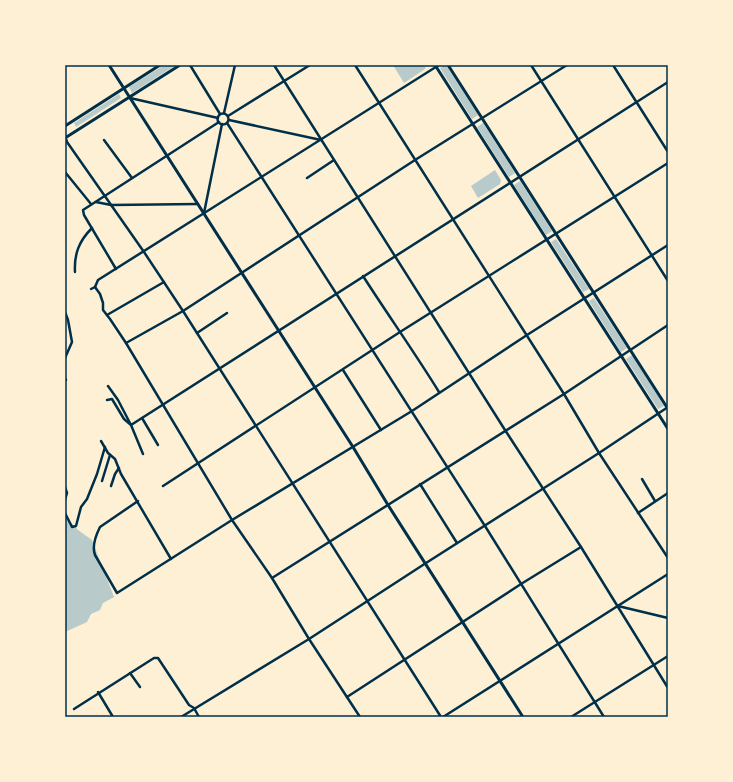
<svg xmlns="http://www.w3.org/2000/svg" width="733" height="782" font-family="'DM Sans',sans-serif">
<style>
.green{fill:#b9caca}
.lines{fill:none;stroke-linecap:round;stroke-linejoin:round}
.minor{stroke:#003049;stroke-width:2.5}
.tertiary{stroke:#003049;stroke-width:3}
.secondary{stroke:#003049;stroke-width:3}
.neatline{fill:none;stroke:#003049;stroke-width:1.5}
</style>
<rect width="100%" height="100%" fill="#fdf0d5"/>
<!-- green -->
<g class="green">
<polygon points="164,65 176,65 132,93 129,87"/>
<polygon points="393,65 426,65 425,69 404,83"/>
<polygon points="446,65 478,115 472,119 440,68"/>
<polygon points="119,94 121,98 76,127 74,123"/>
<polygon points="483,123 515,173 509,177 477,127"/>
<polygon points="495,170 501,180 500,184 478,198 471,186"/>
<polygon points="520,181 552,231 546,235 514,185"/>
<polygon points="556,239 589,289 583,292 551,242"/>
<polygon points="594,298 627,348 621,352 589,301"/>
<polygon points="632,355 664,406 658,409 626,359"/>
<polygon points="65,516 78,530 92,540 114,597 103,603 100,610 91,614 87,622 65,632"/>
</g>
<g class="lines">
<!-- minor -->
<g class="minor">
<polyline points="190,65 220,114"/>
<polyline points="274,65 505,430 581,547 668,688"/>
<polyline points="355,65 564,394 599,453 668,558"/>
<polyline points="531,65 668,281"/>
<polyline points="613,65 668,152"/>
<polyline points="130,98 218,118"/>
<polyline points="224,113 235,65"/>
<circle cx="223" cy="119" r="5.5"/>
<polyline points="228,116 310,65"/>
<polyline points="229,120 321,140"/>
<polyline points="227,123 485,526 604,717"/>
<polyline points="65,136 67,142 144,252 183,311 441,717"/>
<polyline points="104,140 132,178"/>
<polyline points="65,172 91,204"/>
<polyline points="307,178 334,160"/>
<polyline points="96,202 111,205 198,204"/>
<polyline points="204,213 222,124"/>
<polyline points="116,269 84,215 83,210 219,122"/>
<path d="M75,272C74,254 79,241 92,228"/>
<path d="M363,276C388,315 415,353 439,392"/>
<polyline points="95,287 100,294 103,303 103,310 110,319 126,343 232,520 272,578 309,639 360,717"/>
<polyline points="95,287 98,280 439,65"/>
<polyline points="91,289 95,287"/>
<polyline points="65,312 68,320 72,342 65,358"/>
<polyline points="107,315 164,282"/>
<polyline points="197,333 227,313"/>
<polyline points="126,343 183,311 415,160 567,65"/>
<polyline points="343,370 381,430"/>
<polyline points="65,378 66,380"/>
<polyline points="108,386 118,400 131,425 668,82"/>
<polyline points="107,400 112,399 124,419 131,425 143,454"/>
<polyline points="142,418 158,445"/>
<polyline points="101,441 108,453 115,459 121,474 171,559"/>
<polyline points="642,479 655,501"/>
<polyline points="102,481 110,455"/>
<polyline points="420,484 457,543"/>
<polyline points="111,486 115,474 119,468"/>
<polyline points="163,486 400,332 668,163"/>
<polyline points="65,487 67,493 65,500"/>
<path d="M138,501L100,527C96,535 92,547 95,555L117,593L232,520L412,411L527,335L668,245"/>
<polyline points="65,513 72,527 76,526 81,507 87,499 97,474 105,447"/>
<polyline points="638,513 668,493"/>
<polyline points="272,578 564,394 668,325"/>
<polyline points="618,606 668,618"/>
<polyline points="130,673 140,687"/>
<polyline points="98,692 113,717"/>
<polyline points="347,697 521,584 581,547"/>
<polyline points="74,709 154,658 158,658 189,705 194,708 199,717"/>
<polyline points="181,717 309,639 426,563 599,453 668,407"/>
<polyline points="443,717 668,574"/>
<polyline points="571,717 668,656"/>
</g>
<!-- tertiary -->
<g class="tertiary">
<polyline points="109,65 353,447 388,505 523,717"/>
<polyline points="65,126 160,65"/>
<polyline points="65,138 180,65"/>
</g>
<!-- secondary -->
<g class="secondary">
<polyline points="435,65 668,429"/>
<polyline points="448,65 668,409"/>
</g>
</g>
<!-- border -->
<rect width="733" height="782" fill="none" stroke="#fdf0d5" stroke-width="132"/>
<rect x="66" y="66" width="601" height="650" class="neatline"/>
</svg>
